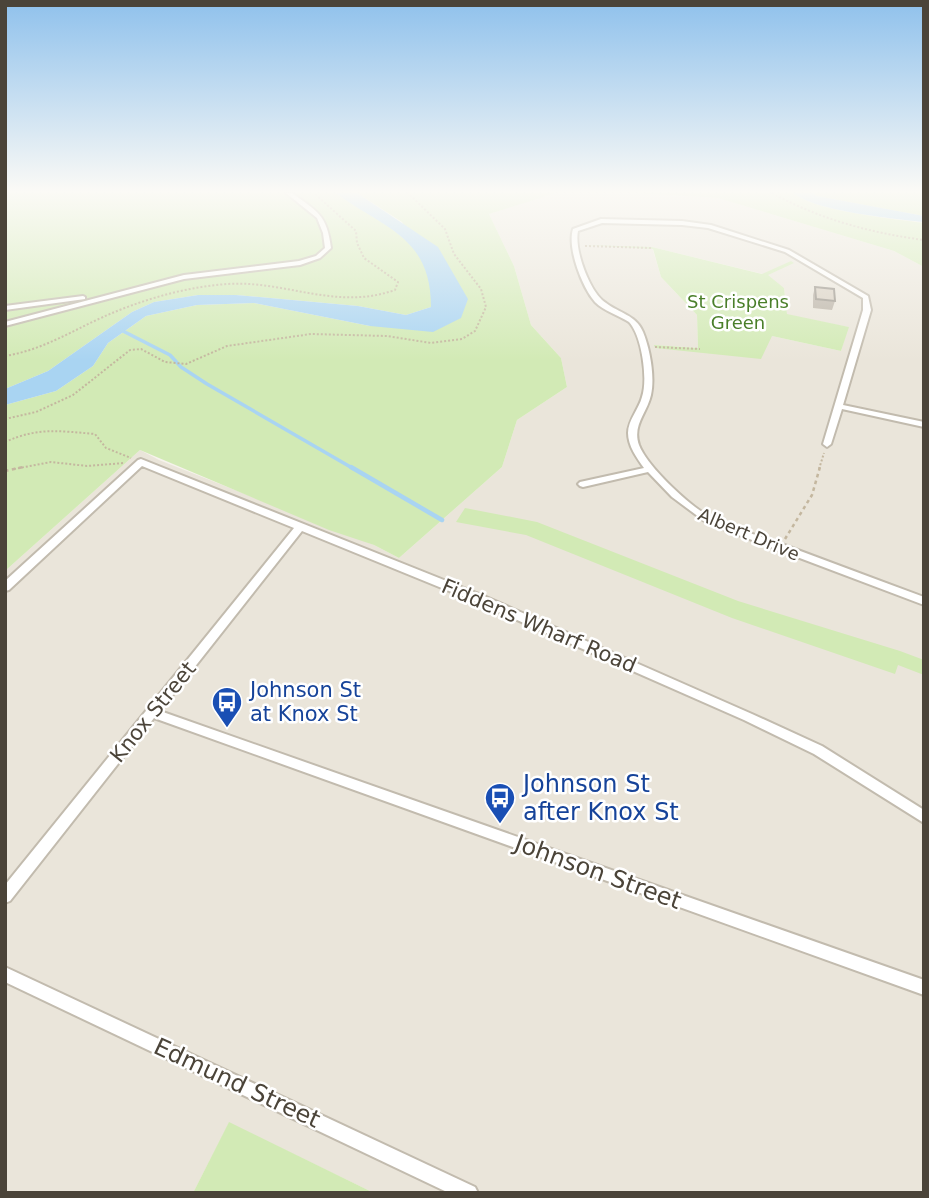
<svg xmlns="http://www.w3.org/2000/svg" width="929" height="1198" font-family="'DejaVu Sans',sans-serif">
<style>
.residential{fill:#eae5da;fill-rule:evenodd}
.green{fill:#d2eab5}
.water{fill:#a9d4f2}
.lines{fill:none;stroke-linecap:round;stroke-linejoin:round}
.stream-far1{stroke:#a9d4f2;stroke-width:3.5}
.stream{stroke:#a9d4f2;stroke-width:4.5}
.street-casing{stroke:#c2bbae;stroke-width:4}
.path-far1{stroke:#c4b79f;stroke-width:2;stroke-dasharray:2 2;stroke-linecap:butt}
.path{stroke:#c4b79f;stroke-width:2.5;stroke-dasharray:3.5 3.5;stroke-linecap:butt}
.street{fill:#fff;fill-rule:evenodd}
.wall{fill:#bab2a6}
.building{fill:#d8cfc1;stroke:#979187;stroke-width:2}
.labels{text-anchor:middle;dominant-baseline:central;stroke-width:5;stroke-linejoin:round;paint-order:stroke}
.far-park-label{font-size:18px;fill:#4a7f2a;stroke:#fff}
.far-street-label{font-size:18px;fill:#4b4439;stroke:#fff}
.street-label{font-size:21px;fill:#4b4439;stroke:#fff}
.transit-label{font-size:21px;fill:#164399;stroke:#fff;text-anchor:start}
.near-transit-label{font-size:24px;fill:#164399;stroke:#fff;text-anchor:start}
.near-street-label{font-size:24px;fill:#4b4439;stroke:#fff}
</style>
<rect width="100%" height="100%" fill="#f6f3ec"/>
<!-- residential -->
<path class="residential" d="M554,193H632L718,198L894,251L924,267V1193H374L229,1123L193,1193H5V571L140,450L159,460L374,545L399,558L502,467L517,420L567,387L561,358L531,325L514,266L489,214ZM652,247L763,274L784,288L787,315L848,327L841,351L772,336L698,351L655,348V345L698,348L697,315L661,277Z"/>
<!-- green -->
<g class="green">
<path d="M5,193H336C368,217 420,235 430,279C432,288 431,298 431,307L406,315L358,306L236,295H198L154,302L132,312L48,371L5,389Z"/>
<polygon points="357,193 556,193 489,214 514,266 531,325 561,358 567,387 517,420 502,467 399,558 374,545 329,530 140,450 5,571 5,405 56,391 93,366 108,343 146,316 197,305 254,303 370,326 461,317 402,222"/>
<path d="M632,193H794C813,211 896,219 924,223V267L894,251L718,198Z"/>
<polygon points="813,193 924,193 924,216 816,196"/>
<polygon points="584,245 652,247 762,274 791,261 794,263 768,275 784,288 787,314 849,327 841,351 772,336 761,359 655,348 654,345 698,348 697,315 661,277 653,249"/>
<polygon points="465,508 537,522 738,601 900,651 924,660 924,675 898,665 895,674 732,618 526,535 456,522"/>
<polygon points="229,1122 374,1193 193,1193"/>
</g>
<!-- water -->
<g class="water">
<path d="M336,193H357L438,247L468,299L461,318L433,332L370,326L254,303L197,305L146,316L108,343L93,366L56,391L5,405V389L48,371L132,312L154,302L198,295H236L358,306L406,315L431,307C431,236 384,229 336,193Z"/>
<path d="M794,193H813L817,196L924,216V222C896,219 813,211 794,193Z"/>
</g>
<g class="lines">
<!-- stream-far1 -->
<polyline class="stream-far1" points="119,329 170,355 181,367 207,384 354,469"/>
<!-- stream -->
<polyline class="stream" points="351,467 442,520"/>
<!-- street casing -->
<g class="street-casing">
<g id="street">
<path d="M286,193H292C318,212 327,215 331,248L320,258L300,265L184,279L5,326V322L184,275L299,261L316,256L325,248L323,233L317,218Z"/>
<path d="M601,219L682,221L711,225L789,250L868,296L871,310L843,405L924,422V427L842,409L831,444L827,447L823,444L863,310V298L785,252L708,228L682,225L602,223L578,231C574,250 590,293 606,303C619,313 636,315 643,332C650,349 655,377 651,395C647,413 632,425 639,445C648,468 691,507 713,519C734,529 757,535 779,543C827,561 875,579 924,597V605L707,523L672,497L648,472L583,487L580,486L578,484L580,482L644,468C637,458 628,446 628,433C628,420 639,409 642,397C648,379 642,336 629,322C618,315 604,311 595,302C582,287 567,248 573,229Z"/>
<polygon points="83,296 85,297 85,299 5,310 5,306"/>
<polygon points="141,459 484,596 752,714 822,746 924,810 924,823 814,754 744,720 476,602 302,531 160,711 924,980 924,995 154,718 10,901 5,903 5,885 294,528 142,466 9,590 5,591 5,581 138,460"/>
<polygon points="5,967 475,1187 478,1193 449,1193 5,982"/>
</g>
</g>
<!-- path-far1 -->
<g class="path-far1">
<path d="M772,193C819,219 871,233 924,240"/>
<polyline points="585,246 651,248"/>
<polyline points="655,347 700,349"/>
<path d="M5,356C42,350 70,332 103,317C141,300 185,287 227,284C286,280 335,311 395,290L398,282L364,258L357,243L356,231L314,193"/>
<polyline points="5,419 36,412 73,395 130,350 141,349 165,362 186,364 227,346 311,334 387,336 431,343 462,339 475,331 486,307 481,289 454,254 445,229 408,193"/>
<path d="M5,442C38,427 60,431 95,434L106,448L131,458"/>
<polyline points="14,469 51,462 87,466 124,463"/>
<polyline points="819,469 824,453"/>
</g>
<!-- path -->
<g class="path">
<polyline points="5,471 23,467"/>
<polyline points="785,539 812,495 820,467"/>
</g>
<!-- street -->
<use href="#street" class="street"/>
</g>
<!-- wall -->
<polygon class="wall" points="815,287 835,301 832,310 813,308 813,295"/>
<!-- building -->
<polygon class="building" points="815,287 834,289 835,301 816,299"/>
<!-- sky -->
<linearGradient id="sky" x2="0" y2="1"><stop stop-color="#8fc1ec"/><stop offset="0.53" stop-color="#fbfaf6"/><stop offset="1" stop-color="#fbfaf6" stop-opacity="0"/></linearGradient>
<rect width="929" height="361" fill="url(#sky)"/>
<!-- icons -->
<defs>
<g id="bus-pin" transform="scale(1.575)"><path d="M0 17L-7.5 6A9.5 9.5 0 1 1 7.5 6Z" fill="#1a4fb4" stroke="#fff"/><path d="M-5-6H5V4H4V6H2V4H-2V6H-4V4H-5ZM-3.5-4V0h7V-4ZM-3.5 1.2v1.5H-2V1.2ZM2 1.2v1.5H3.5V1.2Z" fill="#fff"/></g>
</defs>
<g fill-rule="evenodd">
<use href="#bus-pin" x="227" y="702"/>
<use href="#bus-pin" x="500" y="798"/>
</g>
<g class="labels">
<!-- far-park labels -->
<g class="far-park-label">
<text x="738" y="301">St Crispens<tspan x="738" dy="21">Green</tspan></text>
</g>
<!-- far-street labels -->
<g class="far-street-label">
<text transform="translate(749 534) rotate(23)">Albert Drive</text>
</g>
<!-- street labels -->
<g class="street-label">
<text transform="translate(539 626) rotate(23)">Fiddens Wharf Road</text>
<text transform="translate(153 712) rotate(-51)">Knox Street</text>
</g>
<!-- transit labels -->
<g class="transit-label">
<text x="250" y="690">Johnson St<tspan x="250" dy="24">at Knox St</tspan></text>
</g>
<!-- near-transit labels -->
<g class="near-transit-label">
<text x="523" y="784">Johnson St<tspan x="523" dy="28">after Knox St</tspan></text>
</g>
<!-- near-street labels -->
<g class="near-street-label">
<text transform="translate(598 872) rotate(20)">Johnson Street</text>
<text transform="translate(237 1083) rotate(25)">Edmund Street</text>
</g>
</g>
<!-- border -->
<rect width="929" height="1198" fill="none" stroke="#4b4439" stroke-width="14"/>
</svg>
